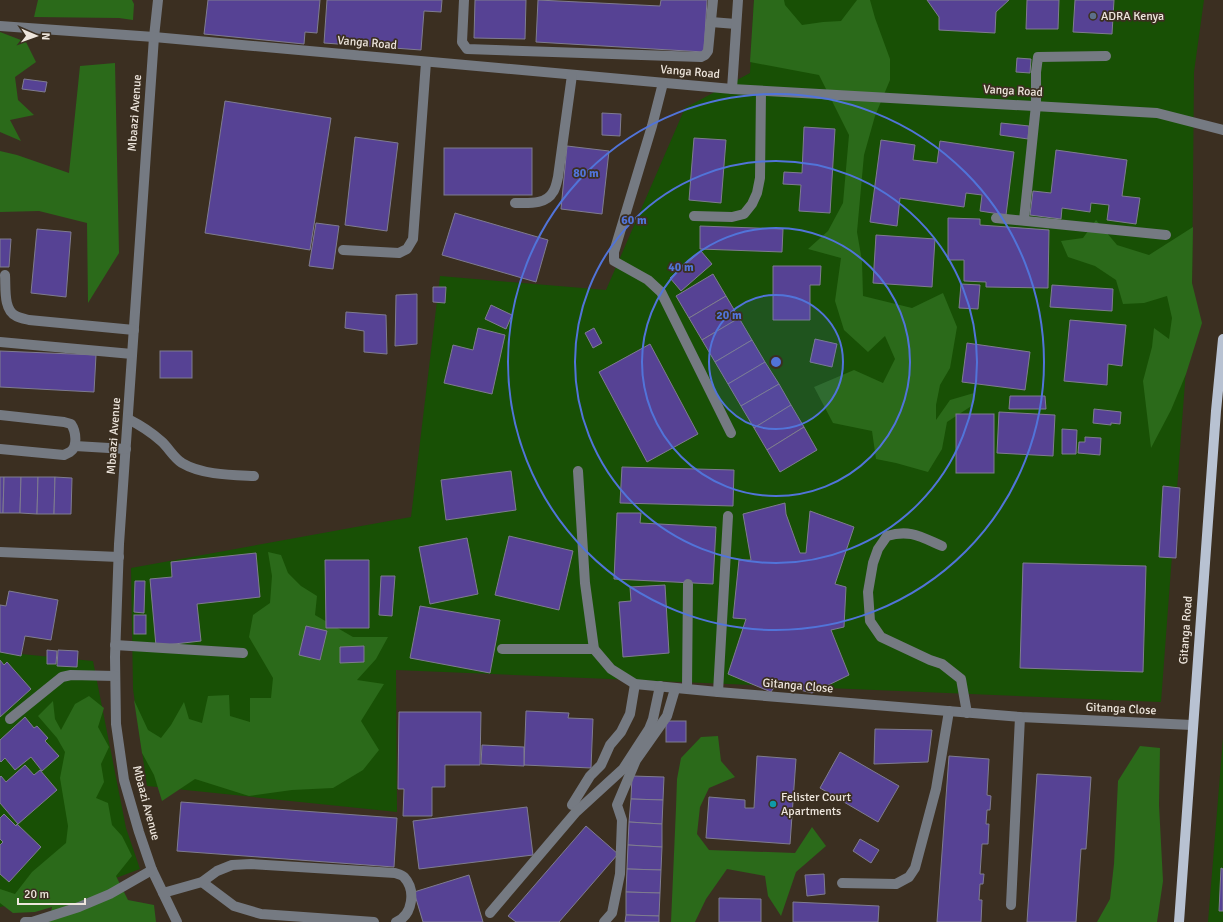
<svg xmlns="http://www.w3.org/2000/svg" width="1223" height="922" font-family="Signika,sans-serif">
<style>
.green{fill:#185005}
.forest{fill:#2b6a1a}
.building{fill:#564294;stroke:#7f7c90}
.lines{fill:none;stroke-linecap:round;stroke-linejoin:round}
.minor{stroke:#757a82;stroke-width:10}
.major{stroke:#b8c2d2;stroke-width:10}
.ring{fill:none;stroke:#5174d9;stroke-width:2}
.service-dot{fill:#5c6f8a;stroke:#3b2f21;stroke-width:1.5}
.culture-dot{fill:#0f9aa8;stroke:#3b2f21;stroke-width:1.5}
.labels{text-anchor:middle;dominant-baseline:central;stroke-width:3.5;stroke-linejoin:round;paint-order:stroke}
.poi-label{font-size:12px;fill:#eee6dd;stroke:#3b2f21;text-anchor:start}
.street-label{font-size:12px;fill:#eee6dd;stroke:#3b2f21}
.centre{fill:#5174d9;stroke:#3b2f21;stroke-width:2}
.ring-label{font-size:12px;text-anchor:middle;font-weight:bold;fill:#5174d9;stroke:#3b2f21;stroke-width:3.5;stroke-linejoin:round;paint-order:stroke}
</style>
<rect width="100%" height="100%" fill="#3b2f21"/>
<!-- green -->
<g class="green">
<polygon points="754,0 1204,0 1194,72 1192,289 1161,702 396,670 397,812 147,786 133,689 131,568 411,517 440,276 606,290 685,108 750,73"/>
<polygon points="0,652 93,661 126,828 140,869 79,892 0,907"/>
<polygon points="1223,738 1223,922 1208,922"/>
</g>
<!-- forest -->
<g class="forest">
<polygon points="38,0 132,0 134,4 133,20 119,18 34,17"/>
<polygon points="754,0 784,0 785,5 802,25 823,22 841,21 857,0 870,0 875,18 890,59 890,80 875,116 864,155 857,232 862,261 863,296 912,308 943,293 957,327 950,368 940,385 936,405 936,420 950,400 974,393 973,405 947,422 942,449 928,472 896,463 876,459 872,431 833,423 814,387 854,370 883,383 895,359 885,336 868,352 844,330 835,301 841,258 808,249 828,231 843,203 849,135 819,75 750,62"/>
<polygon points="0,32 26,42 36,62 15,77 18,100 34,115 10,120 21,141 0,132"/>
<polygon points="115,63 119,253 88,303 87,223 39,211 0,212 0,151 17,155 69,173 80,66"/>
<polygon points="1096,220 1117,245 1149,255 1193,227 1192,283 1202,323 1186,374 1171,410 1151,448 1143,381 1152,347 1154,328 1169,339 1172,318 1167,296 1144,303 1123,304 1116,280 1095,266 1068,257 1061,241 1083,238"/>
<polygon points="268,552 281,555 288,573 301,586 317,596 315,615 353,637 388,637 376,659 357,680 384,684 361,721 379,750 363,770 333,788 292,790 249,796 195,779 162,801 154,775 142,753 134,700 148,730 161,738 171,725 184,702 189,719 202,723 208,696 229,695 230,716 250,722 250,698 271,698 273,678 249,637 253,615 270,603 272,576"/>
<polygon points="89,696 104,708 98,727 109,747 101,764 104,782 96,798 108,803 112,825 122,836 132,856 116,876 128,900 154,905 156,922 49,922 52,907 35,912 13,913 0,903 0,889 15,894 32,872 66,843 68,826 60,778 65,752 57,738 38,716 53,701 55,719 61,730 75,704"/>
<polygon points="718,736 721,761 735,777 709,788 700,807 697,834 709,850 795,853 812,827 826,846 796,872 781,916 768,896 765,876 727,869 706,899 695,922 671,922 676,808 677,779 681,758 701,737"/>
<polygon points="1140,746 1160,748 1159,805 1163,881 1157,922 1097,922 1110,899 1114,864 1118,781"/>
</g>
<!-- building -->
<g class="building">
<polygon points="208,0 320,0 317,33 305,32 304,44 204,34"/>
<polygon points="327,0 442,0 441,12 424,11 421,50 324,43"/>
<polygon points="475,0 526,0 525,39 474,38"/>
<polygon points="538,0 660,6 661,0 707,0 704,52 536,42"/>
<polygon points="927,0 1009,0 996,12 995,33 939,30 939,17"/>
<polygon points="1027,0 1059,0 1058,29 1026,29"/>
<polygon points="1075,0 1114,0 1112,34 1073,32"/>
<polygon points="1017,58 1031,59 1030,73 1016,72"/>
<polygon points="24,79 47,82 45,92 22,89"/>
<polygon points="225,101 331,118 310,250 205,233"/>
<polygon points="602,113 621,114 620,136 602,135"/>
<polygon points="1001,123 1029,126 1028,139 1000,135"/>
<polygon points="804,127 835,129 830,213 799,211 801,185 783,184 784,172 802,173"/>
<polygon points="355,137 398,143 387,231 345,225"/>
<polygon points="694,138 726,140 721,203 689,200"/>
<polygon points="881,140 915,145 913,160 937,163 940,141 1014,152 1006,215 980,211 982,195 966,193 964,207 900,198 897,226 870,222"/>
<polygon points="567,146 609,151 602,214 561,209"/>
<rect x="444" y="148" width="88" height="47"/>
<polygon points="1056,150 1127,160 1122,196 1140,198 1136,224 1107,220 1109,205 1091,203 1090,212 1062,208 1061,219 1030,215 1033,191 1051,193"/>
<polygon points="455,213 548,240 536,282 442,255"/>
<polygon points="948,218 980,219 980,225 1049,230 1048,288 986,287 986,282 964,281 964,260 948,260"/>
<polygon points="316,223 339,226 333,269 309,266"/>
<polygon points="700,226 783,229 782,252 700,249"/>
<polygon points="37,229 71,232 66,297 31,293"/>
<polygon points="876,235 935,239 932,287 873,283"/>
<polygon points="0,239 11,239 9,267 0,267"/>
<polygon points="701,251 712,264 681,291 670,278"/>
<polygon points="773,266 821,266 820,285 810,285 810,320 773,320"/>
<polygon points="713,274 726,296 689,318 676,296"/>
<polygon points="961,284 980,285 978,309 959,308"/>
<polygon points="1052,285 1113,289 1112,311 1050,307"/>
<polygon points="433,287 446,287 445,303 433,302"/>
<polygon points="417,294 417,344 395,346 396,295"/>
<polygon points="726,296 739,318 702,340 689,318"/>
<polygon points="491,305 512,315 506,329 485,319"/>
<polygon points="346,312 386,315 387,354 364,352 364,331 345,328"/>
<polygon points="739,318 752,340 715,362 702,340"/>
<polygon points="1070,320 1126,325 1122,366 1108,364 1107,385 1064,381"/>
<polygon points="478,328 505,335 492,394 444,383 453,345 473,350"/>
<polygon points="594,328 602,343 593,348 585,333"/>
<polygon points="815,339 837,344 832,367 810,362"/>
<polygon points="752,340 765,362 728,384 715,362"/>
<polygon points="967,343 1030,352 1025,390 962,382"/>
<polygon points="650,344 698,434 647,462 599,372"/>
<polygon points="0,351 96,355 94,392 0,387"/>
<rect x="160" y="351" width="32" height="27"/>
<polygon points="765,362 779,384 741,406 728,384"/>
<polygon points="779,384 791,405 754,428 741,406"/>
<polygon points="1010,396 1045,396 1046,409 1009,409"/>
<polygon points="791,405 804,427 767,450 754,428"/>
<polygon points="1094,409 1121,412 1120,424 1111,423 1111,425 1093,423"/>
<polygon points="999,412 1055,415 1053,456 997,453"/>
<rect x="956" y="414" width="38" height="59"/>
<polygon points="804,427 817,450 780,472 767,450"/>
<polygon points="1062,429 1077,430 1076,454 1062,454"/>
<polygon points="1085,437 1101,438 1100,455 1078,453 1079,442 1085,442"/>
<polygon points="622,467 734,470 733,506 620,503"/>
<polygon points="511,471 516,510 446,520 441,480"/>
<polygon points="0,477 4,477 3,513 0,513"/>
<polygon points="4,477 21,477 20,513 3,513"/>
<polygon points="21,477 38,477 37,514 20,513"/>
<polygon points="38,477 55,477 54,514 37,514"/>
<polygon points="55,477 72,478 71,514 54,514"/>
<polygon points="1163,486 1180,488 1176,558 1159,557"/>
<polygon points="785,503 786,514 800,553 806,553 810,511 854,527 835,584 846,587 844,627 831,630 849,675 812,693 776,684 771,692 728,674 746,619 733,618 739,560 751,560 743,514"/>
<polygon points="617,513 641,513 640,523 716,527 713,584 614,579"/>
<polygon points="509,536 573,551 559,610 495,595"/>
<polygon points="467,538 478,594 430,604 419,547"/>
<polygon points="256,553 260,597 197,604 201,641 156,646 150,579 172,577 171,562"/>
<polygon points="325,560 369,560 369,628 326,628"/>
<polygon points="1023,563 1146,566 1143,672 1020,668"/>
<polygon points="381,576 395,576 392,616 379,615"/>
<polygon points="135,581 145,581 144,613 134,612"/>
<polygon points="665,585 669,653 623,657 619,602 631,601 630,587"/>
<polygon points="9,591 58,600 51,640 25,636 21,656 0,652 0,605 6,606"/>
<polygon points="420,606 500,620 490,673 410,658"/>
<rect x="134" y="615" width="12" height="19"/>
<polygon points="306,626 327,631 320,660 299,655"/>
<polygon points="364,646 364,662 340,663 340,647"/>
<polygon points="47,650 57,651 56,664 47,664"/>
<polygon points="58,650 78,651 77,667 57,666"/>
<polygon points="0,660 4,665 7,662 31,689 0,717"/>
<polygon points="526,711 569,713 568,718 593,719 591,768 524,765"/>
<polygon points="399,712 481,712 480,765 445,765 445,787 432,787 432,816 403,816 404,789 398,789"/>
<polygon points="25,717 34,728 37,726 48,738 45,741 59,756 42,771 31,757 15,770 5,758 1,762 0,761 0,740"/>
<rect x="666" y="721" width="20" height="21"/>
<polygon points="875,729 932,730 928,762 874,764"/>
<polygon points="482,745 524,747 524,766 481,764"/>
<polygon points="840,752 899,786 878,822 820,788"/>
<polygon points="757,756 796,759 790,844 706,838 709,797 745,800 745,808 754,808"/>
<polygon points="949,756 989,759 987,795 991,796 990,810 987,810 986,824 989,824 988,844 982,844 980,874 984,874 983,884 980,884 979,900 982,900 981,922 937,922"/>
<polygon points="25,765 34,775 40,770 57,790 18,824 0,803 0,777 1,776 6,782"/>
<polygon points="1037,774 1091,777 1086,849 1081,849 1076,922 1027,922"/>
<polygon points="632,776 664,777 663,800 631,799"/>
<polygon points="631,799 663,800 662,824 629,822"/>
<polygon points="181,802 397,818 394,867 177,851"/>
<polygon points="527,807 533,855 419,869 413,821"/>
<polygon points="4,814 16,826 17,824 41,847 9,882 0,874 0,845 3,842 0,839 0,818"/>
<polygon points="629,822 662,824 662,847 628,845"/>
<polygon points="586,826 618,854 559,922 516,922 508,916"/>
<polygon points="860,839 879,850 871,863 853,851"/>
<polygon points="628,845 662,847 661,870 627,869"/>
<polygon points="1221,868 1223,869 1223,911 1219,911"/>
<polygon points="627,869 661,870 660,893 626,892"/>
<polygon points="824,874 825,894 807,896 805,875"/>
<polygon points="469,875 483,922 423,922 414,892"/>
<polygon points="626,892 660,893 659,916 626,915"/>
<polygon points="719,898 761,899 761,922 719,922"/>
<polygon points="793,902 879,906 878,922 793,922"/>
<polygon points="626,915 659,916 659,922 625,922"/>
</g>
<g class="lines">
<!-- minor -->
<g class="minor">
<polyline points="158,0 154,37 119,544 115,657 116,724 124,780 139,832 152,870 177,922"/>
<polyline points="464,0 462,42 467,49 701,57 705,55 708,51 713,0"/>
<polyline points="711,22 736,24"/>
<polyline points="0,26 154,37 732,89 1157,113 1223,130"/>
<polyline points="663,83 652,126 614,252 614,261 648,280 661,292 731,433"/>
<polyline points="732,89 738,0"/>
<path d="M515,203C528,203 546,205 553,192C556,188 557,181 558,177L572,75"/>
<polyline points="694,216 732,217 744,214 752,204 757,193 760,178 761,91"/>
<polyline points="996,218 1166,235"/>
<polyline points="1024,220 1036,105 1036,72 1038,57 1106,56"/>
<polyline points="343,250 399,253 407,249 413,239 426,62"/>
<path d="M5,275C6,287 3,310 16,316C20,318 25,319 29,320L134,330"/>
<polyline points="0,342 132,354"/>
<path d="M0,415L64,422L71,424C76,431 78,447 70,452C68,453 66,454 64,455L0,449"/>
<path d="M128,419C140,425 151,432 161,441C169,448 173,457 182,463C202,475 232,475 254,476"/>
<polyline points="75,446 126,449"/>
<polyline points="578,471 585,583 594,649 611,669 635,684 718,692 1020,717 1192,725"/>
<path d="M942,546C921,537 910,529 887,536L878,549L873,563L868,592L870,621L881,637L930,660L942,664L961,679L967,713"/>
<polyline points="0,552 119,557"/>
<polyline points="115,645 243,653"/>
<polyline points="502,649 594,649"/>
<polyline points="687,688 688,584"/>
<polyline points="718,692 728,516"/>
<polyline points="10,719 62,677 71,675 115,676"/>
<polyline points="572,805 590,776 601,765 610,745 621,732 630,714 635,684"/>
<polyline points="202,882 234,906 261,914 374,922"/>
<polyline points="842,883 896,884 909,877 915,868 936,789 949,711"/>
<path d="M163,893L202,882L217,871L232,865L251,864L395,873C398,874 402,875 404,877C416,890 413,915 396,922"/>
<polyline points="1011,905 1020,717"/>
<polyline points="490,913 576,812 623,769 649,729 653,719 660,686"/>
<polyline points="25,922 32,922 79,907 110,894 152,870"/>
<polyline points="604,922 612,913 620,874 622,820 617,805 636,760 667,716 675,689"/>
</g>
<!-- major -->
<polyline class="major" points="1179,922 1216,411 1223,339"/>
</g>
<!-- distance rings -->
<circle cx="776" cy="362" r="67" fill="#5174d9" fill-opacity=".12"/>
<g class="ring">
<circle cx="776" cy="362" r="67"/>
<circle cx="776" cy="362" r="134"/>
<circle cx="776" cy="362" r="201"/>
<circle cx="776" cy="362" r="268"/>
</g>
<!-- markers -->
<circle class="service-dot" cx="1093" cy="16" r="4"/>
<circle class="culture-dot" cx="773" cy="804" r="4"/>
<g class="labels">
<!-- poi labels -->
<g class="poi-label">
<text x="1101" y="16">ADRA Kenya</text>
<text x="781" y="797">Felister Court<tspan x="781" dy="14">Apartments</tspan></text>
</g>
<!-- street labels -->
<g class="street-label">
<text transform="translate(367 43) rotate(5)">Vanga Road</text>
<text transform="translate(690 72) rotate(5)">Vanga Road</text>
<text transform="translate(1013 91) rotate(3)">Vanga Road</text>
<text transform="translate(135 113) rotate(-86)">Mbaazi Avenue</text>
<text transform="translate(114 436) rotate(-86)">Mbaazi Avenue</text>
<text transform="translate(1186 630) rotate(-86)">Gitanga Road</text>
<text transform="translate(798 686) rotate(5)">Gitanga Close</text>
<text transform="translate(1121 709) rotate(3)">Gitanga Close</text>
<text transform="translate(146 803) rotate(75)">Mbaazi Avenue</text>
</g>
</g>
<circle cx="776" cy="362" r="6" class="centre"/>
<g class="ring-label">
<text x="586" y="177">80 m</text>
<text x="634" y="224">60 m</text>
<text x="681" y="271">40 m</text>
<text x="729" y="319">20 m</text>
</g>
<!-- north arrow -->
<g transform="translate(36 36) rotate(92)" stroke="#3b2f21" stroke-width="3" paint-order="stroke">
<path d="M0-3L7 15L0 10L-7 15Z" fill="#eee6dd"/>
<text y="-6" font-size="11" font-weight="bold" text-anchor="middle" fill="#eee6dd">N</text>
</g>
<!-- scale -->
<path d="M18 898v6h67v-6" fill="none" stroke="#eee6dd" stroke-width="2"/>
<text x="24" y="898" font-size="12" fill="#eee6dd" stroke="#3b2f21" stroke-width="3" paint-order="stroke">20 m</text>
</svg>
